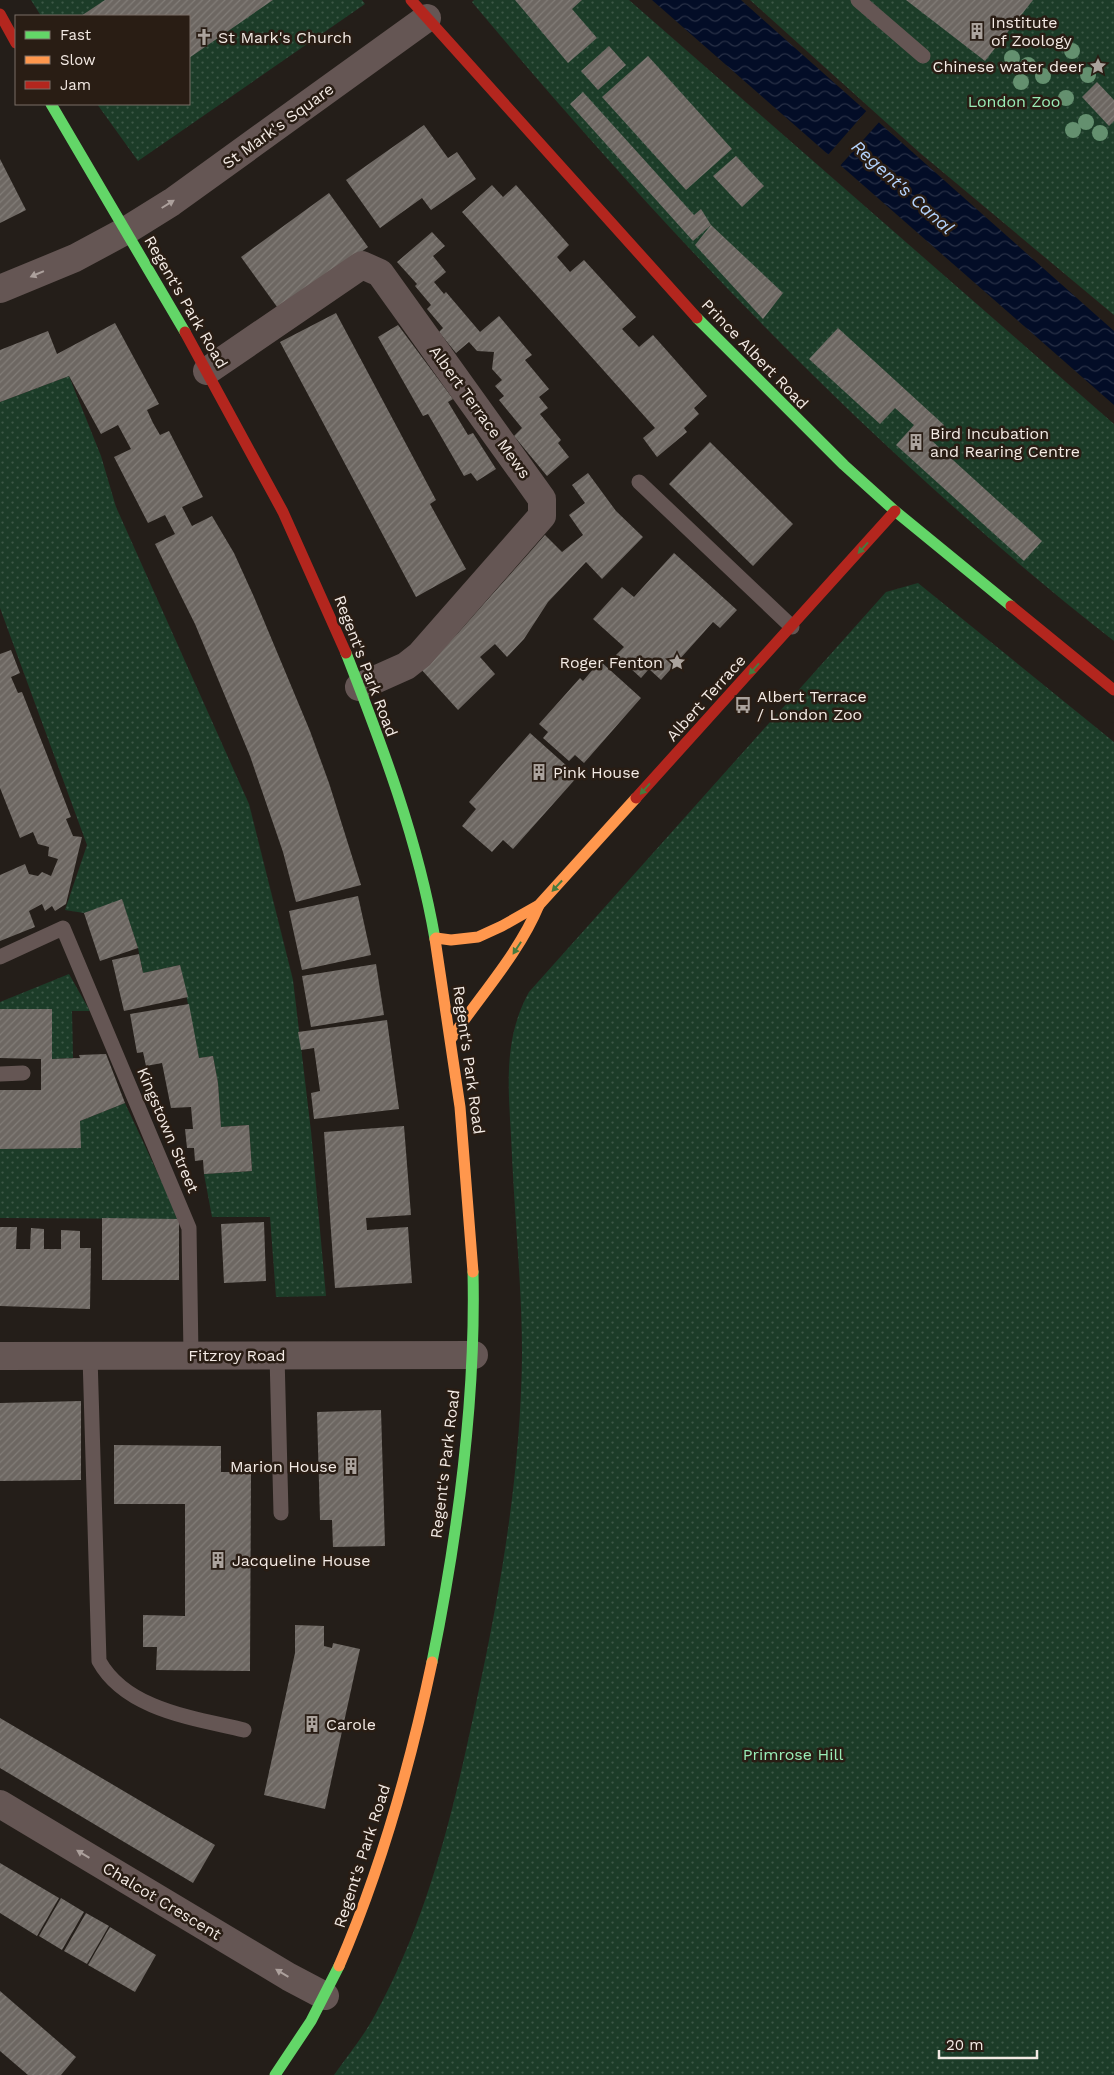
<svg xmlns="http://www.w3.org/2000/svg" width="1114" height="2075" font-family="'Work Sans',sans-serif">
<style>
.park{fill:url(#park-dots)}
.water{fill:url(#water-waves)}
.pier{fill:#241e19}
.building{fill:url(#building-hatch)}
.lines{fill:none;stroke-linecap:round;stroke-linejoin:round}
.lane{stroke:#655654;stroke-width:15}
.street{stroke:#655654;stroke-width:28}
.fast{stroke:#63d668;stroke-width:11}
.slow{stroke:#ff974d;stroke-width:11}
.jam{stroke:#b3261e;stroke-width:11}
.tree{fill:#64906f}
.oneway{fill:#aca09c}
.oneway2{fill:#467a3e}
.labels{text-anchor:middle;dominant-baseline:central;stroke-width:5;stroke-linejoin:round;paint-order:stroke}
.poi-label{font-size:16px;fill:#f3eae4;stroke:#291d14;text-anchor:start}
.park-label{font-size:16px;fill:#99edb6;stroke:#291d14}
.street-label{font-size:16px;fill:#f3eae4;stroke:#291d14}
.water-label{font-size:18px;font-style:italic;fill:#b3d2fc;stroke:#291d14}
</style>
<defs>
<pattern id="park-dots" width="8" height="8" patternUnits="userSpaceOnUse" patternTransform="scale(1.25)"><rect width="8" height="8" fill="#1c3c28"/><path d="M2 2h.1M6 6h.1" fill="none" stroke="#3d5847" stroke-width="1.8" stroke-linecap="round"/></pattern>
<pattern id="water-waves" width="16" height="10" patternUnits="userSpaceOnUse" patternTransform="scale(1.25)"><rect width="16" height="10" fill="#030d27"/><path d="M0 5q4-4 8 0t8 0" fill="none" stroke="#283046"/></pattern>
<pattern id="building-hatch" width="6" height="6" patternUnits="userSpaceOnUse" patternTransform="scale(1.25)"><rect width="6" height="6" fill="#6d6762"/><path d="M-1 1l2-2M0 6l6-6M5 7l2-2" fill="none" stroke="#827d78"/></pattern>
</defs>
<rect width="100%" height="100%" fill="#241e19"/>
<!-- park -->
<g class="park">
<polygon points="31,0 362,0 365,4 138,161 97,104 189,104 189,16 41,16"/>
<path d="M474,0H629L1114,424V641C875,454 666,234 472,2Z"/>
<polygon points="750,0 1114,0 1114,315 920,153"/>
<polygon points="69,376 101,456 116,507 249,804 293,980 311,1131 326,1296 276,1297 270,1217 212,1217 204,1174 252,1171 249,1125 221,1127 218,1083 213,1056 199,1058 180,965 143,973 138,948 122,900 84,913 65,910 87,845 0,608 0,402"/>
<path d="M918,583L1114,742V2075H334C348,2055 364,2036 375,2015C430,1915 455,1804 478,1694C502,1582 521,1468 522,1354C522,1288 515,1222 512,1157C510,1099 500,1044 529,992L886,592Z"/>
<polygon points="69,974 90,1011 72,1011 73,1058 52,1059 52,1009 0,1009 0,1002"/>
<polygon points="125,1103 179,1219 0,1218 0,1149 80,1148 80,1121"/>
</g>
<!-- water -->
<polygon class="water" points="652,0 741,0 1114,331 1114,405"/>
<!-- pier -->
<polygon class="pier" points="868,109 881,120 839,167 827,156"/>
<!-- building -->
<g class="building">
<polygon points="105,0 273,0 189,58 189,16 81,16"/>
<polygon points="515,0 582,0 572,9 597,38 568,63"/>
<polygon points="906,0 1033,0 985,61"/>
<polygon points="609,46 626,65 598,90 581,71"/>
<polygon points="648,56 732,149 686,190 602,97"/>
<polygon points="1097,82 1114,100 1114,121 1109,126 1082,97"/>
<polygon points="583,92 694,215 701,209 711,225 783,293 763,319 695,245 711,225 693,241 570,104"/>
<polygon points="424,125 448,158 457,152 476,179 431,210 422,198 380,228 346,180"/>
<polygon points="736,156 764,186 742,207 713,176"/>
<polygon points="0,159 26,210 0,223"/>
<polygon points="492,185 503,197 516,185 569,245 557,257 570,272 584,260 636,317 622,329 639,347 653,335 707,396 694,408 699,414 684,428 687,432 657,457 643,438 655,428 462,212"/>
<polygon points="329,193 368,247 280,311 241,257"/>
<polygon points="432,232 445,246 433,256 446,272 434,282 444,294 446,292 480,332 499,316 532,355 525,360 549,389 539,397 548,408 540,414 561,440 558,443 569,457 547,476 514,436 522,428 499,400 504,396 495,386 502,380 492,369 494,352 477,351 469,342 456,353 439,332 443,328 427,309 431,305 415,286 417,284 397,262"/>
<polygon points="336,313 436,500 430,504 466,569 416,597 280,342"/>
<polygon points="115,323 159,404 147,410 153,423 160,435 169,431 203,497 182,507 192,526 212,516 234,553 254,597 310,731 329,783 361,885 296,902 283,852 250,756 195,624 155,544 175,534 165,515 148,523 114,457 131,449 118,425 101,434 69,376 0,402 0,350 48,331 57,354"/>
<polygon points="398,325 453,399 448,402 468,435 473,433 496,469 477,481 471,473 464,476 428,414 423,416 378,337"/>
<polygon points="838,328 944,425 931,440 1042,541 1024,561 896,445 914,425 895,408 880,424 809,359"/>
<polygon points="710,442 793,524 753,566 669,484"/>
<polygon points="588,473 616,511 643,537 602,579 586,562 548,602 524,639 507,657 495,644 480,657 495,674 458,710 420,668 458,633 545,535 562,552 583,535 569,515 585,503 572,485"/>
<polygon points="674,553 737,610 720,628 713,622 661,680 649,669 641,678 616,655 624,647 593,619 622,587 634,597"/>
<polygon points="11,650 20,673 11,677 18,693 22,692 47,755 71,817 66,819 73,836 82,837 66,904 55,911 52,906 45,911 42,904 29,911 35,927 0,941 0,875 25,864 29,874 38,876 42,872 51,876 58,859 48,856 49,847 38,844 33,832 20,838 0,788 0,654"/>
<polygon points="600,661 641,698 584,763 575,755 569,761 543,738 548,732 539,724 580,678 583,681"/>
<polygon points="530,733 578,776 513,849 503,840 492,852 462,826 476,809 469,802"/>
<polygon points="358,896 371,955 302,970 289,911"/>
<polygon points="122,899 138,948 100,961 84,913"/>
<polygon points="139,954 143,973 180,965 188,997 124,1011 112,960"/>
<polygon points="376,964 384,1015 311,1027 302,976"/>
<polygon points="189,1004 199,1058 213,1056 218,1083 221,1127 249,1125 252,1171 204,1174 203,1160 195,1161 194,1148 187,1148 185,1129 193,1129 191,1107 171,1108 162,1063 146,1066 143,1052 137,1053 130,1014"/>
<polygon points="0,1009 52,1009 52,1059 80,1058 79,1055 106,1054 125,1103 80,1121 81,1148 0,1149 0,1090 41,1090 41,1059 0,1058"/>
<polygon points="387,1020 399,1109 314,1119 311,1093 320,1091 314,1048 301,1050 298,1032"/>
<polygon points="404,1126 411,1215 366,1218 367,1230 408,1227 412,1283 335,1288 324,1132"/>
<polygon points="102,1218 179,1219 179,1280 102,1280"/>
<polygon points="264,1222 266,1281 224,1283 221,1224"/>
<polygon points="0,1227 17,1227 16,1249 30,1249 31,1228 44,1229 44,1249 61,1249 61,1230 80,1231 80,1248 91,1248 90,1309 0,1306"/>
<polygon points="81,1401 81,1480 0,1481 0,1403"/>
<polygon points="381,1410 385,1546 333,1547 332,1520 320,1520 317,1412"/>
<polygon points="114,1445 221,1446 221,1472 251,1472 250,1671 156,1670 157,1647 143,1647 143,1615 185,1616 185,1504 114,1504"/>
<polygon points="295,1625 324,1626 324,1646 332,1648 333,1643 360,1649 325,1809 264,1795 295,1653"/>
<polygon points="0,1718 215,1845 193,1883 0,1768"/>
<polygon points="0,1863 59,1898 37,1936 0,1913"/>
<polygon points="61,1898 84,1912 62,1950 39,1936"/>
<polygon points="86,1913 109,1926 87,1964 64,1951"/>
<polygon points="110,1927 156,1955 135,1992 88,1965"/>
<polygon points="0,1991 76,2057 61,2075 28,2075 0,2051"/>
</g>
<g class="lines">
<!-- lane -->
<g class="lane">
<polyline points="858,0 923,56"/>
<polyline points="639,482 792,627"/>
<polyline points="0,957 63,928 189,1228 191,1355"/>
<polyline points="0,1074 23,1073"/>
<polyline points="277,1355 281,1513"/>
<path d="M90,1356L99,1661C126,1710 194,1718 244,1730"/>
</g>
<!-- street -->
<g class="street">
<polyline points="0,289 75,258 127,230 172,202 427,18"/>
<polyline points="207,371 362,265 380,273 542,499 542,516 420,655 406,666 359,687"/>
<polyline points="0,1356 474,1355"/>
<polyline points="0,1804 289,1977 325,1996"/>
</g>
<!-- fast -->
<g class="fast">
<polyline points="51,104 185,332"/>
<polyline points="697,318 844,465 895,511 1011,606"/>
<path d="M346,653C382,745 418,840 435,939"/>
<path d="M432,1662C458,1534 476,1402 473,1272"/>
<polyline points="275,2075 311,2021 339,1966"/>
</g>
<!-- slow -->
<g class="slow">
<polyline points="436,938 451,940 478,937 502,926 539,905 636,798"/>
<polyline points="435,939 460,1107 473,1272"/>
<path d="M451,1039C481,994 518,955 539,905"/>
<path d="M339,1966C381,1869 410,1766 432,1662"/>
</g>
<!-- jam -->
<g class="jam">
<polyline points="411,0 697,318"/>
<polyline points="0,14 16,43"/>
<polyline points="185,332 283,512 346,653"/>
<polyline points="1011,606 1114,690"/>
<polyline points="636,798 895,511"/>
</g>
</g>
<!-- trees -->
<g class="tree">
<circle cx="1072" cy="51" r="8"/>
<circle cx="1012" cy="58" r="8"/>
<circle cx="1028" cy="65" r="8"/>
<circle cx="1088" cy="75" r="8"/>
<circle cx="1043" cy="76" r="8"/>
<circle cx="1021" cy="82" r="8"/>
<circle cx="1066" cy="98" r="8"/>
<circle cx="1086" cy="122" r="8"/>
<circle cx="1073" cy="130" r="8"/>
<circle cx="1100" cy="133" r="8"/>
</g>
<!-- one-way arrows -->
<defs><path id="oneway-solid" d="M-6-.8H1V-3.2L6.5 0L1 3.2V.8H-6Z" transform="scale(1.25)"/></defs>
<g class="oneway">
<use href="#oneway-solid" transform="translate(168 204) rotate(-32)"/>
<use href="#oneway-solid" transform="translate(37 274) rotate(157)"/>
<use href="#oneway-solid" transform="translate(83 1854) rotate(-149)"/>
<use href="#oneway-solid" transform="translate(282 1973) rotate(-149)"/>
</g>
<g class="oneway2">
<use href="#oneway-solid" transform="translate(863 548) rotate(132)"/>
<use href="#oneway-solid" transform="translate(754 669) rotate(132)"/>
<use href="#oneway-solid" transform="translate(645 789) rotate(132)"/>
<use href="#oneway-solid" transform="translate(557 886) rotate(133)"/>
<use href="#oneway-solid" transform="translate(517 948) rotate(123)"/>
</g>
<!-- icons -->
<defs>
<g id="building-bare" transform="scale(1.35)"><path d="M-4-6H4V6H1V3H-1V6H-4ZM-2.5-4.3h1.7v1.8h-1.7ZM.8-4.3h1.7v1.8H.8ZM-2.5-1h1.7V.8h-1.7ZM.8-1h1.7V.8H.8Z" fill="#aba39d" stroke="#291d14" stroke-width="2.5" paint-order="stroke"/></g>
<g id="church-bare" transform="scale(1.35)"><path d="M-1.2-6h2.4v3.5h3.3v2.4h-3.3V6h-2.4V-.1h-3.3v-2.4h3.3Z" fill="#aba39d" stroke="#291d14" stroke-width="2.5" paint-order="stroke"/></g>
<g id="sight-bare" transform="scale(1.35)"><path d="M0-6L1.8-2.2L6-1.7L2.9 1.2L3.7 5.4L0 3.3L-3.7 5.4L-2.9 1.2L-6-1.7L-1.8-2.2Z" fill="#aba39d" stroke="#291d14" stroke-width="2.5" paint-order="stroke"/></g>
<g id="bus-bare" transform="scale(1.35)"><path d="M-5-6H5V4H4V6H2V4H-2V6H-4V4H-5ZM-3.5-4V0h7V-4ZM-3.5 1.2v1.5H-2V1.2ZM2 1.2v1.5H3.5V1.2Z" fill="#aba39d" stroke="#291d14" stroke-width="2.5" paint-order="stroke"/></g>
</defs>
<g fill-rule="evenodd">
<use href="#building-bare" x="977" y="31"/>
<use href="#church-bare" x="204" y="37"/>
<use href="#sight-bare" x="1098" y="66"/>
<use href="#building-bare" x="916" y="442"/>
<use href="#sight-bare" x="677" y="662"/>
<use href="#bus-bare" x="743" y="705"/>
<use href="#building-bare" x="539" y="772"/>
<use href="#building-bare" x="351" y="1466"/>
<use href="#building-bare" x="218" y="1560"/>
<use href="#building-bare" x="312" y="1724"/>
</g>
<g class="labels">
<!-- poi labels -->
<g class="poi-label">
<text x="991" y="22">Institute<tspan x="991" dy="18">of Zoology</tspan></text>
<text x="218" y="37">St Mark's Church</text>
<text x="1084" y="66" text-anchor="end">Chinese water deer</text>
<text x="930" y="433">Bird Incubation<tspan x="930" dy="18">and Rearing Centre</tspan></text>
<text x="663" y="662" text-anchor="end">Roger Fenton</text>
<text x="757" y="696">Albert Terrace<tspan x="757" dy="18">/ London Zoo</tspan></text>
<text x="553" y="772">Pink House</text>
<text x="337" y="1466" text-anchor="end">Marion House</text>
<text x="232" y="1560">Jacqueline House</text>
<text x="326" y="1724">Carole</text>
</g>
<!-- park labels -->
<g class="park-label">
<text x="1014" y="101">London Zoo</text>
<text x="793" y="1754">Primrose Hill</text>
</g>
<!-- street labels -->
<g class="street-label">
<text transform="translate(278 126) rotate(-36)">St Mark's Square</text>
<text transform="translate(186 302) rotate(60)">Regent's Park Road</text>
<text transform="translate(755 354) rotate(46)">Prince Albert Road</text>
<text transform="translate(480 412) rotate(54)">Albert Terrace Mews</text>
<text transform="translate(366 666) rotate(69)">Regent's Park Road</text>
<text transform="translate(706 698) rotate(-48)">Albert Terrace</text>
<text transform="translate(469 1060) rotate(82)">Regent's Park Road</text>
<text transform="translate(168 1130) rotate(67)">Kingstown Street</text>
<text x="237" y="1355">Fitzroy Road</text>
<text transform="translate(445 1464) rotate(-83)">Regent's Park Road</text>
<text transform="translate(362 1856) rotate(-72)">Regent's Park Road</text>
<text transform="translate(162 1901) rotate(31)">Chalcot Crescent</text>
</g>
<!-- water labels -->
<g class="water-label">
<text transform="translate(903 187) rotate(42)">Regent's Canal</text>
</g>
</g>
<!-- legend -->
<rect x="15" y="15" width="175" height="90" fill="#291d14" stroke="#7a6f67"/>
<rect x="25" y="31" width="25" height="8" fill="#63d668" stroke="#7a6f67"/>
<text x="60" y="40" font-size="15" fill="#f3eae4">Fast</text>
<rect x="25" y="56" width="25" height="8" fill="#ff974d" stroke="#7a6f67"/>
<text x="60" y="65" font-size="15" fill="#f3eae4">Slow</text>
<rect x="25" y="81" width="25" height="8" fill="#b3261e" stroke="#7a6f67"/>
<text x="60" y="90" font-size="15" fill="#f3eae4">Jam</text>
<!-- scale -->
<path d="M939 2050v8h98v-8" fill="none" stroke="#f3eae4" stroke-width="2.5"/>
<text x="946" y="2050" font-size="15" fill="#f3eae4" stroke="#291d14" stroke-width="4" paint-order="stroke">20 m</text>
</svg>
